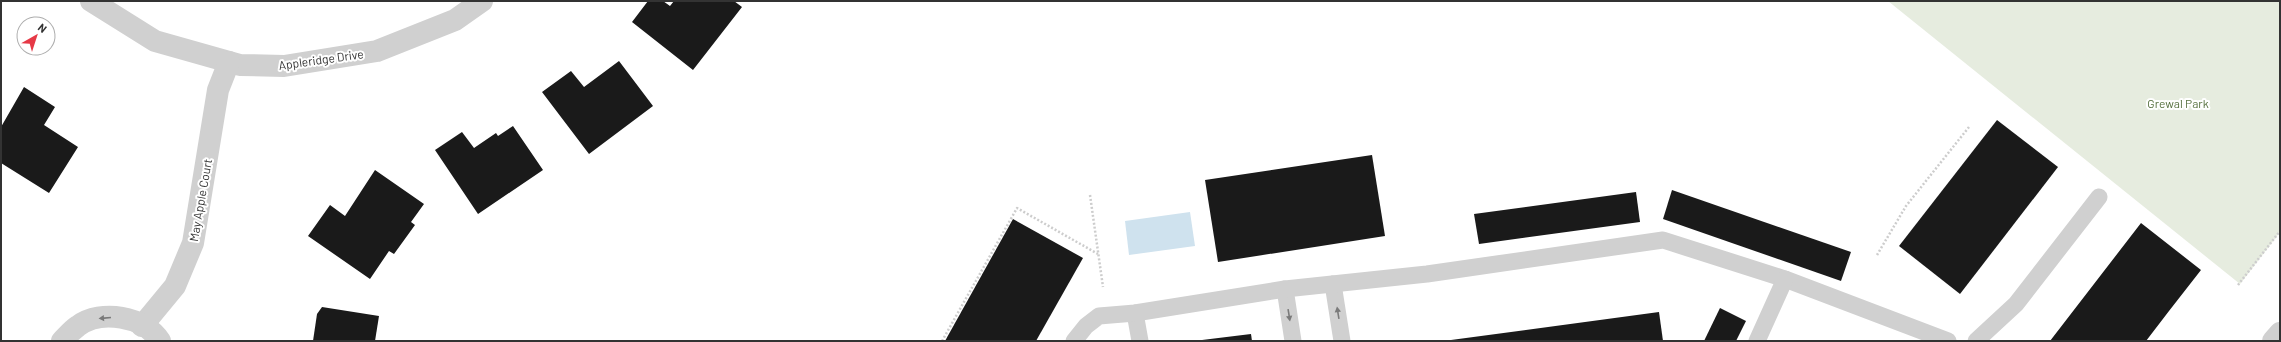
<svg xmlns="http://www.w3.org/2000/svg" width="2281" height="342" font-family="Barlow,sans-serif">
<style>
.green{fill:#e6ecdf}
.water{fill:#cfe2ee}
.building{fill:#1a1a1a}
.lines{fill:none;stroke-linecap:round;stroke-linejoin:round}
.path{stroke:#cdcdcd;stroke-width:2.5;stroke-dasharray:2 2;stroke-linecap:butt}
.service{stroke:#d0d0d0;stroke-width:17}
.minor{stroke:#d0d0d0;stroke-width:22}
.tertiary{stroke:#d0d0d0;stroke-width:22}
.oneway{fill:#7a7a7a}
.labels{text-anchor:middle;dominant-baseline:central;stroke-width:4;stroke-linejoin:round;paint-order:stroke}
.street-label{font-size:12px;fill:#333;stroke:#fff}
.park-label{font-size:12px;fill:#56703f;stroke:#fff}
</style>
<rect width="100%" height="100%" fill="#fff"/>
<!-- green -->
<polygon class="green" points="1888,1 2280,1 2280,232 2240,284"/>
<!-- water -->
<polygon class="water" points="1190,212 1195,246 1129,255 1125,221"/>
<!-- building -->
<g class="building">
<polygon points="648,1 663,1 670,6 674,1 734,1 742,7 693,70 632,22"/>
<polygon points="619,61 653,106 589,154 542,92 571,71 584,87"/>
<polygon points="24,87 55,107 44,125 78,147 49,193 1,163 1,127"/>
<polygon points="1997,120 2058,167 1960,294 1899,246"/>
<polygon points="513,126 543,170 478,214 435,150 462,132 474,148 496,133 498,136"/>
<polygon points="1372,155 1385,236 1218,262 1205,180"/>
<polygon points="375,170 424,204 411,222 415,225 394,254 389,251 370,279 308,236 330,205 345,216"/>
<polygon points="1672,190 1851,252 1841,281 1663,219"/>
<polygon points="1636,192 1640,222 1479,244 1474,214"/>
<polygon points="1013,219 1083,258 1036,341 945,341"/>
<polygon points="2141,223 2201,270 2169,311 2146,341 2050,341"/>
<polygon points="322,307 379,316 375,341 313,341 317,314"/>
<polygon points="1720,308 1746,321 1736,341 1704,341"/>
<polygon points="1659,312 1663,341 1451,341 1451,340"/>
<polygon points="1251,334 1252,341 1202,341 1202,340"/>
</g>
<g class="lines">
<!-- path -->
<g class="path">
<polyline points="1090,195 1103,287"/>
<polyline points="1877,255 1906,206 1969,127"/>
<polyline points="2238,285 2280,231"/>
<polyline points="942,341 1017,208 1098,254"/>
</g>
<!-- service -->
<g class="service">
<polyline points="1333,284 1342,341"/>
<polyline points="1285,289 1293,341"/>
<polyline points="1135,313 1140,341"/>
<polyline points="1074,341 1086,326 1099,316 1135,313 1285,289 1427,274 1663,240 1785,279 1948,341"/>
<polyline points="1757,341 1785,279"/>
<polyline points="1976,341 2016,304 2099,197"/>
</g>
<!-- minor -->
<g class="minor">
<polyline points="91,1 155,41 240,65 284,66 377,51 455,20 482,1"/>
<polyline points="142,326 175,286 193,243 218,90 229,62"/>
<path d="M62,341C67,336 72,330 78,326C101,309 144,316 160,341"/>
</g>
<!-- tertiary -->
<polyline class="tertiary" points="2273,341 2280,333"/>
</g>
<!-- one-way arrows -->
<defs><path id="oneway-solid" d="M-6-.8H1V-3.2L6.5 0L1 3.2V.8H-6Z"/></defs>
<g class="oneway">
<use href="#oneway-solid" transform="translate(1338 313) rotate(-99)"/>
<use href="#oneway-solid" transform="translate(1289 315) rotate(81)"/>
<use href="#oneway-solid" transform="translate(105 318) rotate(175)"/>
</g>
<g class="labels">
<!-- street labels -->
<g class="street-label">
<text transform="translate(321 59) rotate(-8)">Appleridge Drive</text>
<text transform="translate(200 200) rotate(-80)">May Apple Court</text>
</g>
<!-- park labels -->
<g class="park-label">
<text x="2178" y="103">Grewal Park</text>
</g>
</g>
<!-- border -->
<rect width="2281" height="342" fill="none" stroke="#333333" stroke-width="4"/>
<!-- north arrow -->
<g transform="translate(36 36) rotate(39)"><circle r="19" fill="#ffffff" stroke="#adadad"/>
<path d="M0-3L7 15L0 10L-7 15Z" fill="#e63946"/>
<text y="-6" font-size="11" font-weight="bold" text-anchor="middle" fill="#333333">N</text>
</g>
</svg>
